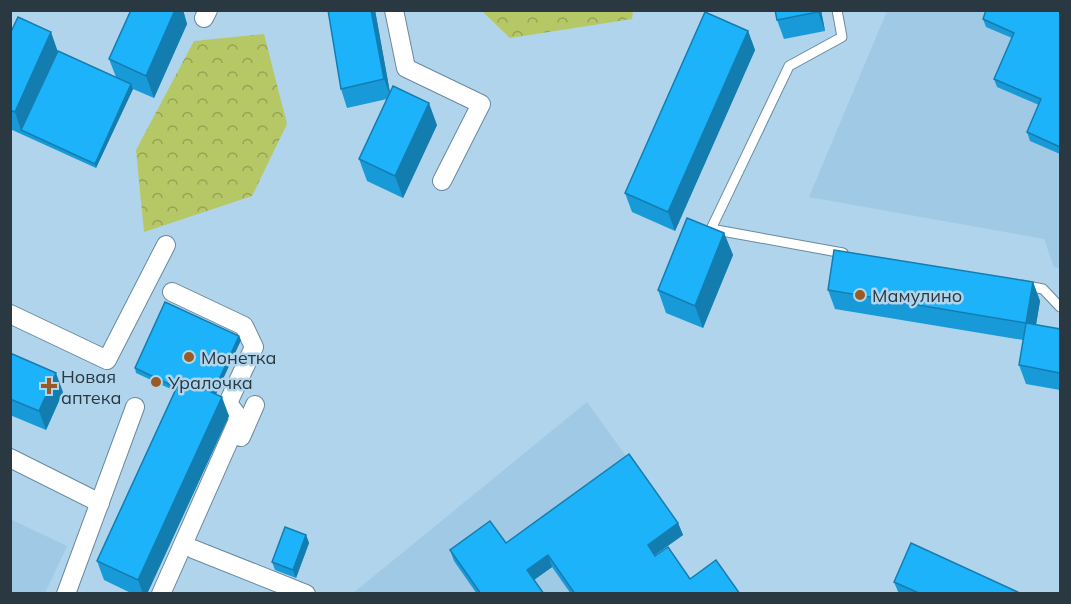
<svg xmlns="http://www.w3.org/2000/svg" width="1071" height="604" font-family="Mulish,sans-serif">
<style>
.built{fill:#9fc9e5}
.forest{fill:url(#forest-crowns)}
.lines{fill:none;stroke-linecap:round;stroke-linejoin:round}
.lane-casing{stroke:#688aa0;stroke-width:11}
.street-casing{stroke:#688aa0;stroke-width:20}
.lane{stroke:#fff;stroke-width:9}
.street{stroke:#fff;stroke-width:18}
.wall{fill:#189ad8}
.shaded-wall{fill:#147db0}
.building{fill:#1cb3fb;stroke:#147db0;stroke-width:1.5}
.poi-dot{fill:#995a23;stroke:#b0d4ec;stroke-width:2}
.labels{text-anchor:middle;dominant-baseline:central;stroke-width:5;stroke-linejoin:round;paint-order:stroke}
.poi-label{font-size:18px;fill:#293841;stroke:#b0d4ec;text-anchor:start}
</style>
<defs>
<pattern id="forest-crowns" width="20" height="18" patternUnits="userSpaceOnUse" patternTransform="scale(1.5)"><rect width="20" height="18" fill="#b6c766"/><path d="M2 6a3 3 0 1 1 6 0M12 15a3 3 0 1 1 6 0" fill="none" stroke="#94a356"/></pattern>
</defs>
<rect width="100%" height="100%" fill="#b0d4ec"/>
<!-- built -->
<g class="built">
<polygon points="887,11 1060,11 1060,268 1054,267 1044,239 809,197"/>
<polygon points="587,402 683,535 652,557 695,590 736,594 352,594"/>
<polygon points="10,519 67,546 45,593 11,593"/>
</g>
<!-- forest -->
<g class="forest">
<polygon points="482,11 633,11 632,19 510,38"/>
<polygon points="264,34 287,124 252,196 144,232 136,150 194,41"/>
</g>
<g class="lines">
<!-- lane casing -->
<g class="lane-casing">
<g id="lane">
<polyline points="837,10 842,37 789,66 711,229 843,253"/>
<polyline points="1022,285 1043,289 1060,307"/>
</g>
</g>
<!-- street casing -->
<g class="street-casing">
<g id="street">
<polyline points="394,10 406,68 481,104 442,181"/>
<polyline points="204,18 208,10"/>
<polyline points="10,314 107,360 166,245"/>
<polyline points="241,437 255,405"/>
<polyline points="10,458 100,503"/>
<polyline points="193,549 306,594"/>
<polyline points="66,594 135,407"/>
<polyline points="161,594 239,418 228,403 254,347 244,326 172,292"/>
</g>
</g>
<!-- lane -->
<use href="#lane" class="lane"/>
<!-- street -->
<use href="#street" class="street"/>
</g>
<!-- wall -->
<g class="wall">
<polygon points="131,10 183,10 187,24 154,98 133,89 96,168 10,129 10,34 58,51 116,77 109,59"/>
<polygon points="375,10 390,93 437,125 403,198 367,181 359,159 387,99 347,108 341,89"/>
<polygon points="821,10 825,31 784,39 777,20"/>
<polygon points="1060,10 1060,154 1030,141 1027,132 1039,105 997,87 994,79 1012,38 986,27 983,19"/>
<polygon points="748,31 755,50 675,231 632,212 625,193"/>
<polygon points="724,233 733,255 703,328 666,313 658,290"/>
<polygon points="1033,282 1040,301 1036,325 1060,329 1060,390 1026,384 1019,365 1023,340 835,309 828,290"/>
<polygon points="241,340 216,394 229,416 147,594 133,594 104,580 97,561 175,391 136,373 135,368"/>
<polygon points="10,353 63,392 46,430 10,415"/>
<polygon points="678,523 683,535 655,555 690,579 740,594 571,594 552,567 534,580 544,594 477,594 454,561 450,550"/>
<polygon points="306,535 309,543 296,578 275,570 272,562"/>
<polygon points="894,582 1022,594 899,594"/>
</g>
<!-- shaded-wall -->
<g class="shaded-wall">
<polygon points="175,10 183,10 187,24 154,98 146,76"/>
<polygon points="371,10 375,10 391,98 384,79"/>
<polygon points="818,10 821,10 825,31 818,12"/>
<polygon points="748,31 755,50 675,231 668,212"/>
<polygon points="51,32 59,55 21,130 15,112"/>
<polygon points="131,84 133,89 96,168 95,164"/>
<polygon points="429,103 437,125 403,198 395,176"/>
<polygon points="724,233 733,255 703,328 695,306"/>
<polygon points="1033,282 1040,301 1033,342 1026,323"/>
<polygon points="239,336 241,340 210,407 209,403"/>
<polygon points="56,373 63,392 46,430 39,411"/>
<polygon points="222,397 229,416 147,594 143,594 138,580"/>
<polygon points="678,523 683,535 652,557 648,545"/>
<polygon points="306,535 309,543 296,578 293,570"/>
<polygon points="548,555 552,567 531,582 527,570"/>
</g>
<!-- building -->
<g class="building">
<polygon points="131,10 175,10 146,76 109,59"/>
<polygon points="328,10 371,10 384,79 341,89"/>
<polygon points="775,10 818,10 818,12 777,20"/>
<polygon points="986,10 1060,10 1060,147 1027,132 1041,99 994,79 1014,33 983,19"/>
<polygon points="705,12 748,31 668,212 625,193"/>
<polygon points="18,17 51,32 15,112 10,110 10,34"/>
<polygon points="58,51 131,84 95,164 21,130"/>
<polygon points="393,86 429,103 395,176 359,159"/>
<polygon points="687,218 724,233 695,306 658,290"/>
<polygon points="834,250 1033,282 1026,323 1060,329 1060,373 1019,365 1026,323 828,290"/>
<polygon points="165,302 239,336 213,393 181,378 177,388 135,368"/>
<polygon points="10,353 56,373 39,411 10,399"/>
<polygon points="181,378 222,397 138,580 97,561"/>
<polygon points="629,454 678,523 648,545 655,556 668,547 690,579 716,560 740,594 575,594 548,555 527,570 544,594 481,594 450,550 490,521 506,543"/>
<polygon points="285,527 306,535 293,570 272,562"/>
<polygon points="911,543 1022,594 921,594 894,582"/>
</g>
<!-- markers -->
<g class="poi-dot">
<circle cx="860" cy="295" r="6"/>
<circle cx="189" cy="357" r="6"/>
<circle cx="156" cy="382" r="6"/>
<path d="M46 377h6v6h6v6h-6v6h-6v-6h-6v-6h6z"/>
</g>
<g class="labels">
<!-- poi labels -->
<g class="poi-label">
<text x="872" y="295">Мамулино</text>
<text x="201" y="357">Монетка</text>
<text x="61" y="376">Новая<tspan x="61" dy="21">аптека</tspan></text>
<text x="168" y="382">Уралочка</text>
</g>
</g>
<!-- border -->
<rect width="1071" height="604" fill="none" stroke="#293841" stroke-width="24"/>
</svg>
